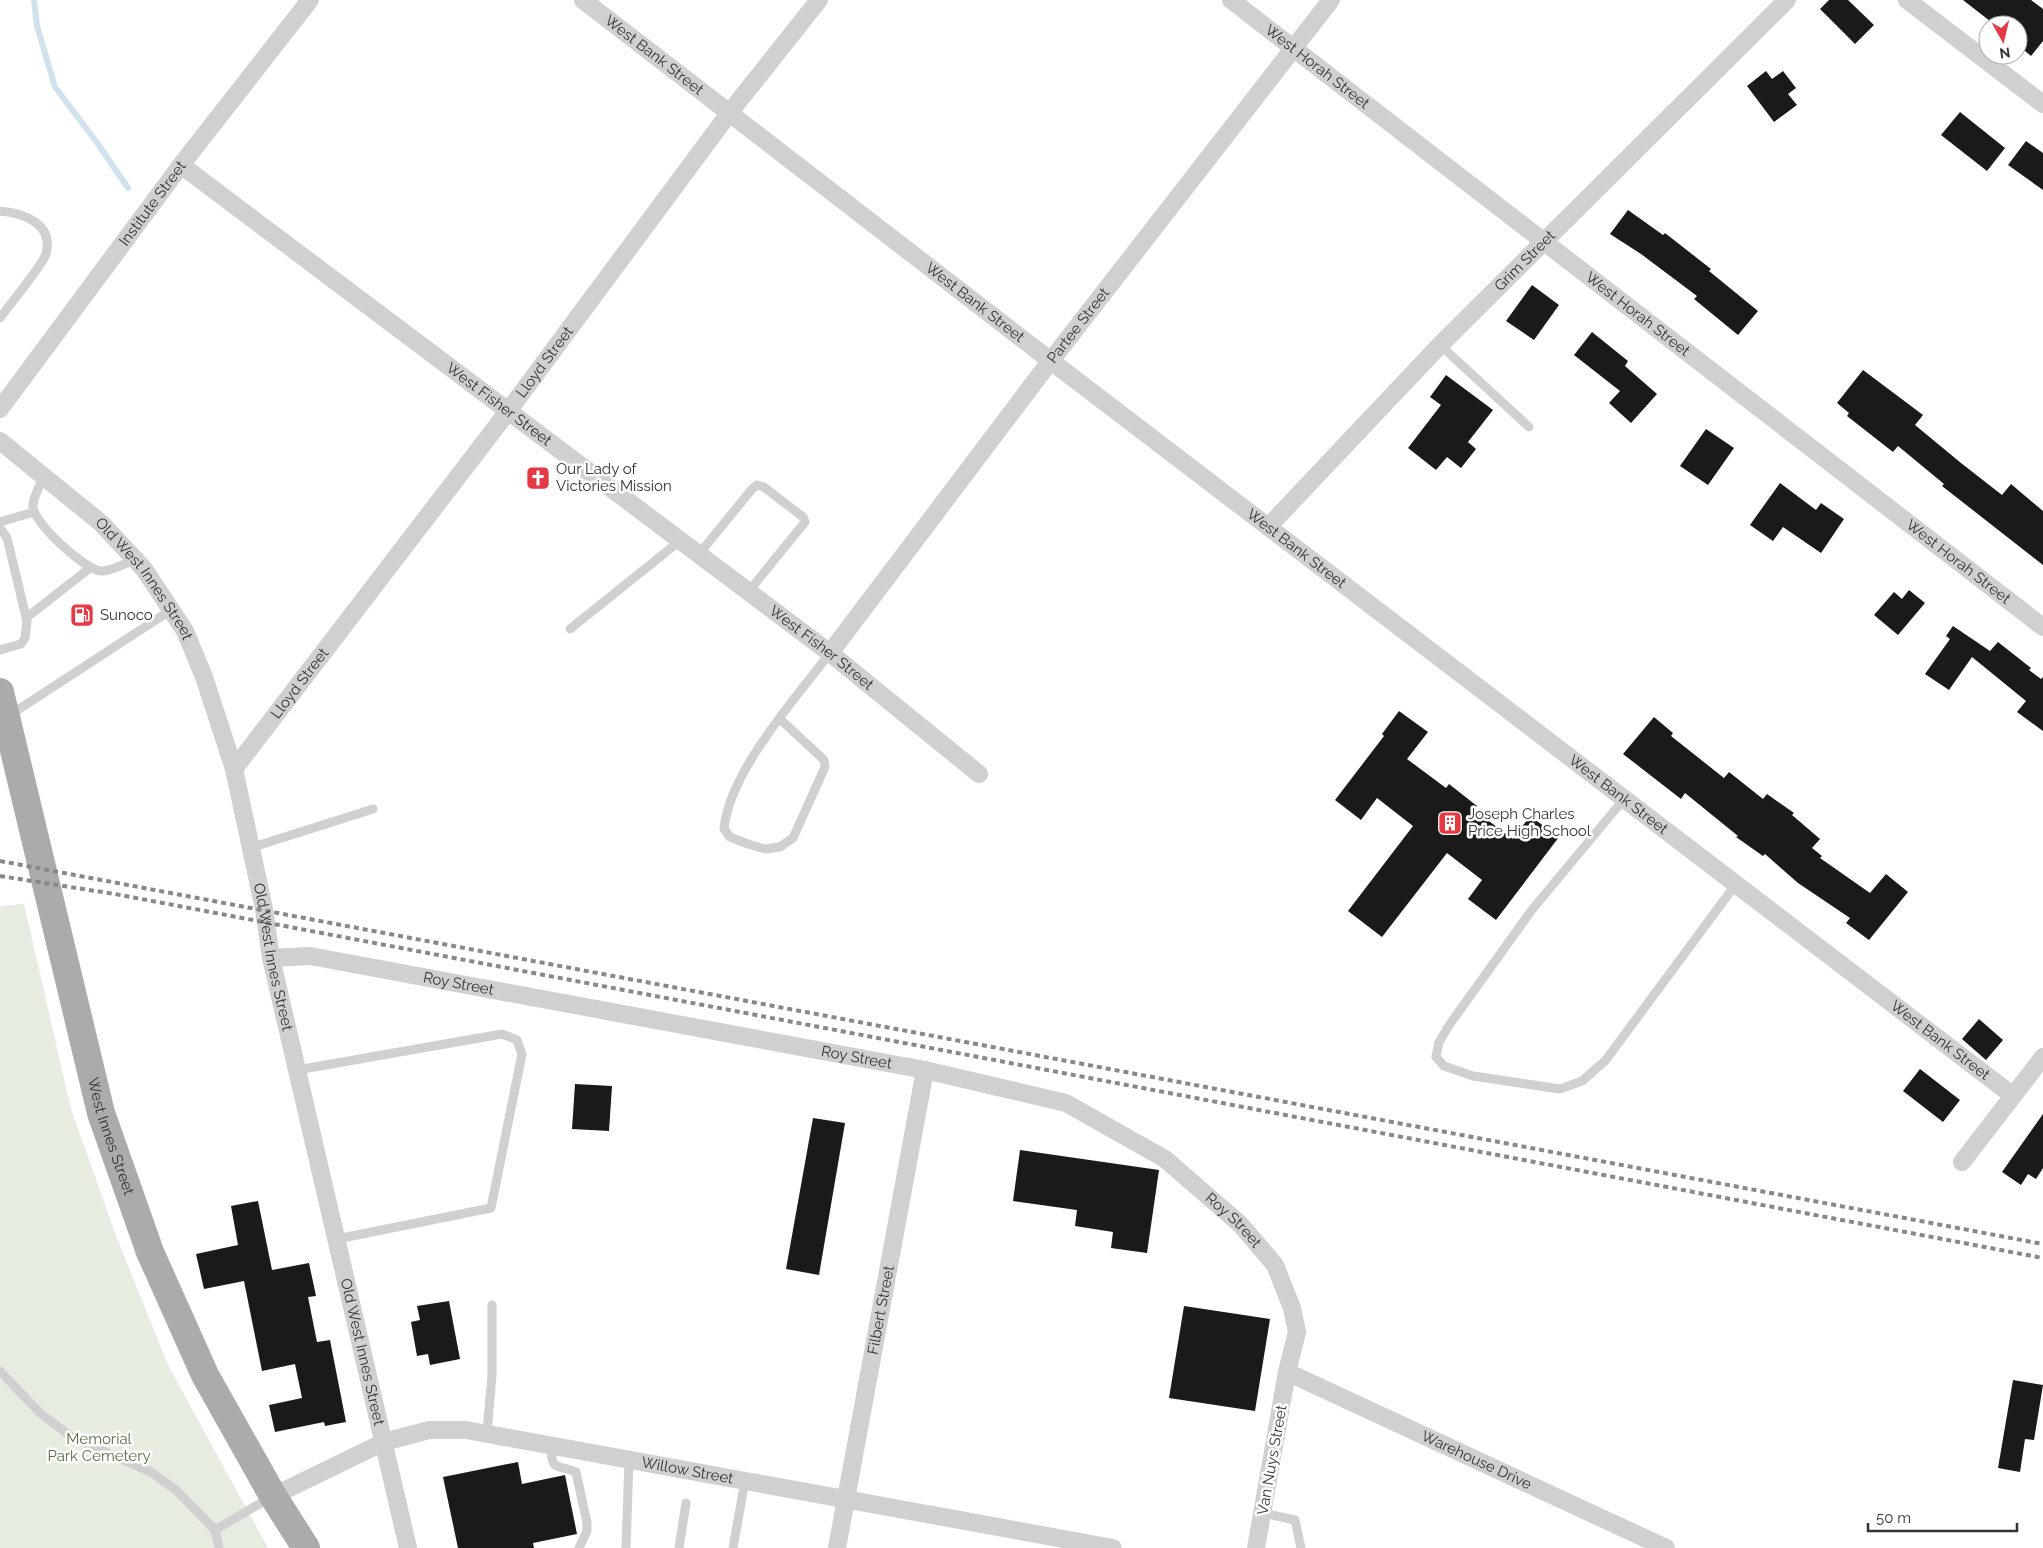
<svg xmlns="http://www.w3.org/2000/svg" width="2043" height="1548" font-family="Raleway,sans-serif">
<style>
.green{fill:#e6ecdf}
.lines{fill:none;stroke-linecap:round;stroke-linejoin:round}
.stream{stroke:#cfe2ee;stroke-width:6}
.building{fill:#1a1a1a}
.lane{stroke:#d0d0d0;stroke-width:9}
.street{stroke:#d0d0d0;stroke-width:18}
.primary{stroke:#ababab;stroke-width:28}
.rail{stroke:#888;stroke-width:4;stroke-dasharray:5 4;stroke-linecap:butt}
.labels{text-anchor:middle;dominant-baseline:central;stroke-width:5;stroke-linejoin:round;paint-order:stroke}
.street-label{font-size:15px;fill:#333;stroke:#fff}
.poi-label{font-size:15px;fill:#333;stroke:#fff;text-anchor:start}
.park-label{font-size:15px;fill:#56703f;stroke:#fff}
</style>
<rect width="100%" height="100%" fill="#fff"/>
<!-- green -->
<polygon class="green" points="24,904 71,1109 115,1233 168,1365 268,1548 0,1548 0,906"/>
<g class="lines">
<!-- stream -->
<polyline class="stream" points="34,0 37,26 55,87 98,144 128,188"/>
</g>
<!-- building -->
<g class="building">
<polygon points="1829,0 1848,0 1874,25 1855,44 1820,9"/>
<polygon points="1963,0 2031,0 2043,9 2043,41 2031,56 2018,45 2018,25 1995,25"/>
<polygon points="1766,71 1772,79 1783,71 1796,88 1788,94 1797,105 1774,122 1747,86"/>
<polygon points="1960,112 2005,148 1987,171 1941,135"/>
<polygon points="2026,141 2043,153 2043,190 2008,165"/>
<polygon points="1628,210 1663,235 1665,233 1711,269 1709,271 1758,311 1738,335 1694,299 1697,296 1641,254 1610,234"/>
<polygon points="1532,285 1559,305 1534,340 1506,321"/>
<polygon points="1592,332 1628,361 1625,366 1657,394 1631,423 1609,403 1620,391 1574,355"/>
<polygon points="1863,370 1923,415 1915,425 1961,463 2002,495 2011,484 2043,511 2043,565 1942,486 1944,484 1898,446 1893,452 1847,416 1849,413 1837,403"/>
<polygon points="1446,375 1493,410 1468,442 1476,449 1461,468 1447,457 1436,470 1408,448 1441,405 1430,397"/>
<polygon points="1706,429 1734,448 1708,485 1680,466"/>
<polygon points="1780,483 1816,510 1821,503 1844,519 1821,553 1783,527 1773,541 1750,525"/>
<polygon points="1909,590 1925,603 1898,635 1874,615 1894,592 1902,599"/>
<polygon points="1953,626 1990,651 1998,642 2031,668 2029,670 2041,679 2043,677 2043,731 2017,712 2026,701 1972,657 1949,690 1925,674 1950,639 1946,636"/>
<polygon points="1399,711 1428,732 1407,759 1446,788 1449,784 1477,806 1474,810 1513,839 1530,816 1559,837 1496,920 1468,899 1482,880 1447,853 1382,937 1348,911 1413,826 1377,798 1361,820 1335,800 1384,736 1382,734"/>
<polygon points="1654,717 1673,733 1671,736 1724,778 1729,772 1763,799 1767,794 1794,813 1792,815 1820,839 1812,848 1822,856 1820,858 1870,893 1886,874 1908,892 1869,940 1846,923 1850,918 1798,883 1765,854 1763,856 1736,837 1738,836 1685,793 1681,799 1623,754"/>
<polygon points="1979,1019 2003,1040 1986,1060 1962,1039"/>
<polygon points="1920,1069 1960,1100 1943,1122 1903,1091"/>
<polygon points="575,1084 612,1086 609,1131 572,1129"/>
<polygon points="2043,1114 2043,1168 2036,1179 2028,1174 2021,1185 2002,1172"/>
<polygon points="813,1118 845,1123 819,1275 786,1269"/>
<polygon points="1020,1150 1159,1170 1147,1253 1111,1248 1113,1232 1075,1226 1077,1210 1013,1201"/>
<polygon points="258,1201 272,1270 309,1263 316,1296 308,1297 317,1342 330,1340 346,1422 325,1426 324,1422 275,1432 269,1405 302,1398 295,1364 262,1371 244,1281 204,1289 196,1254 238,1245 231,1206"/>
<polygon points="449,1301 460,1359 430,1365 428,1354 417,1356 411,1322 420,1320 417,1306"/>
<polygon points="1184,1306 1270,1319 1255,1411 1169,1398"/>
<polygon points="2013,1380 2043,1385 2034,1440 2025,1439 2020,1472 1998,1468"/>
<polygon points="518,1462 522,1484 565,1475 577,1534 533,1543 534,1548 458,1548 443,1477"/>
</g>
<g class="lines">
<!-- lane -->
<g class="lane">
<path d="M0,211C24,213 54,224 46,254C42,266 9,305 0,318"/>
<polyline points="1440,345 1529,427"/>
<path d="M44,476C40,486 32,498 33,508C36,525 86,571 102,571C113,571 125,563 135,560"/>
<polyline points="0,522 34,512"/>
<polyline points="0,528 7,538 27,621 25,638 21,644 0,650"/>
<polyline points="699,554 752,489 757,485 764,487 803,517 805,522 749,591"/>
<polyline points="26,618 90,568"/>
<polyline points="570,629 681,540"/>
<polyline points="10,715 171,610"/>
<path d="M780,719L824,760L825,767L793,838L780,847L765,849L748,844L730,837L724,829C729,772 795,699 830,653"/>
<polyline points="1624,799 1531,911 1450,1024 1439,1042 1436,1057 1444,1066 1473,1076 1560,1089 1582,1081 1605,1061 1736,884"/>
<polyline points="250,848 373,809"/>
<polyline points="297,1070 502,1034 517,1040 522,1054 491,1208 337,1239"/>
<polyline points="0,1371 40,1413 73,1438 151,1472 176,1490 215,1530 219,1548"/>
<polyline points="487,1433 492,1375 492,1305"/>
<path d="M551,1445C551,1472 556,1464 576,1472L587,1523V1531L579,1548"/>
<polyline points="1263,1513 1295,1520 1301,1548"/>
<polyline points="215,1530 271,1497"/>
<polyline points="626,1548 629,1460"/>
<polyline points="679,1548 686,1503"/>
<polyline points="733,1548 745,1481"/>
</g>
<!-- street -->
<g class="street">
<path id="s1" d="M583,0L1051,361L2012,1095"/>
<path id="s2" d="M1231,0L2043,627"/>
<polyline points="1907,0 2043,104"/>
<path id="s3" d="M181,165L830,653L979,774"/>
<path id="s4" d="M0,409L181,165L310,0"/>
<path id="s5" d="M0,441L101,523L144,569L185,631L204,677L234,769L264,909L271,958L408,1548"/>
<path id="s6" d="M1268,527L1440,345L1787,0"/>
<path id="s7" d="M830,653L1039,376L1331,0"/>
<path id="s8" d="M234,769L509,410L730,112L819,0"/>
<path id="s9" d="M271,958L310,956L925,1070L1066,1103L1165,1159L1240,1224L1275,1265L1292,1308L1297,1332L1287,1372L1256,1548"/>
<polyline points="1962,1162 2043,1057"/>
<path id="s10" d="M1287,1372L1666,1548"/>
<path id="s11" d="M273,1496L384,1442L429,1430H466L1113,1548"/>
<path id="s12" d="M837,1548L925,1070"/>
</g>
<!-- primary -->
<path class="primary" id="s13" d="M0,692L101,1113L150,1252L205,1375L273,1496L306,1548"/>
<!-- rail -->
<g class="rail">
<polyline points="0,861 2043,1244"/>
<polyline points="0,876 115,894 2043,1258"/>
</g>
</g>
<!-- icons -->
<defs>
<g id="church-square" transform="scale(1.25)"><rect x="-9" y="-9" width="18" height="18" rx="4" fill="#e63946" stroke="#fff"/><path d="M-1.2-6h2.4v3.5h3.3v2.4h-3.3V6h-2.4V-.1h-3.3v-2.4h3.3Z" fill="#fff"/></g>
<g id="fuel-square" transform="scale(1.25)"><rect x="-9" y="-9" width="18" height="18" rx="4" fill="#e63946" stroke="#fff"/><path d="M-5.5-6h7V0h2V4h1.3V-2.5L3-4.5l.8-.8L6-3V5H2.5V1h-1V6h-7ZM-4.2-4.7v3.2H.2V-4.7Z" fill="#fff"/></g>
<g id="building-square" transform="scale(1.25)"><rect x="-9" y="-9" width="18" height="18" rx="4" fill="#e63946" stroke="#fff"/><path d="M-4-6H4V6H1V3H-1V6H-4ZM-2.5-4.3h1.7v1.8h-1.7ZM.8-4.3h1.7v1.8H.8ZM-2.5-1h1.7V.8h-1.7ZM.8-1h1.7V.8H.8Z" fill="#fff"/></g>
</defs>
<g fill-rule="evenodd">
<use href="#church-square" x="538" y="478"/>
<use href="#fuel-square" x="82" y="615"/>
<use href="#building-square" x="1450" y="823"/>
</g>
<g class="labels">
<!-- street labels -->
<g class="street-label">
<text stroke="none"><textPath href="#s1" startOffset="90">West Bank Street</textPath></text>
<text stroke="none"><textPath href="#s2" startOffset="109">West Horah Street</textPath></text>
<text stroke="none"><textPath href="#s4" startOffset="256">Institute Street</textPath></text>
<text stroke="none"><textPath href="#s6" startOffset="370">Grim Street</textPath></text>
<text stroke="none"><textPath href="#s1" startOffset="495">West Bank Street</textPath></text>
<text stroke="none"><textPath href="#s2" startOffset="514">West Horah Street</textPath></text>
<text stroke="none"><textPath href="#s7" startOffset="411">Partee Street</textPath></text>
<text stroke="none"><textPath href="#s8" startOffset="512">Lloyd Street</textPath></text>
<text stroke="none"><textPath href="#s3" startOffset="398">West Fisher Street</textPath></text>
<text stroke="none"><textPath href="#s1" startOffset="900">West Bank Street</textPath></text>
<text stroke="none"><textPath href="#s2" startOffset="919">West Horah Street</textPath></text>
<text stroke="none"><textPath href="#s5" startOffset="201">Old West Innes Street</textPath></text>
<text stroke="none"><textPath href="#s3" startOffset="802">West Fisher Street</textPath></text>
<text stroke="none"><textPath href="#s8" startOffset="108">Lloyd Street</textPath></text>
<text stroke="none"><textPath href="#s1" startOffset="1305">West Bank Street</textPath></text>
<text stroke="none"><textPath href="#s5" startOffset="606">Old West Innes Street</textPath></text>
<text stroke="none"><textPath href="#s9" startOffset="190">Roy Street</textPath></text>
<text stroke="none"><textPath href="#s1" startOffset="1710">West Bank Street</textPath></text>
<text stroke="none"><textPath href="#s9" startOffset="595">Roy Street</textPath></text>
<text stroke="none"><textPath href="#s13" startOffset="458">West Innes Street</textPath></text>
<text stroke="none"><textPath href="#s9" startOffset="1015">Roy Street</textPath></text>
<text stroke="none"><textPath href="#s12" startOffset="242">Filbert Street</textPath></text>
<text stroke="none"><textPath href="#s5" startOffset="1011">Old West Innes Street</textPath></text>
<text transform="translate(1272 1460) rotate(-80)">Van Nuys Street</text>
<text stroke="none"><textPath href="#s10" startOffset="209">Warehouse Drive</textPath></text>
<text stroke="none"><textPath href="#s11" startOffset="432">Willow Street</textPath></text>
</g>
<!-- poi labels -->
<g class="poi-label">
<text x="556" y="469">Our Lady of<tspan x="556" dy="17">Victories Mission</tspan></text>
<text x="100" y="615">Sunoco</text>
<text x="1468" y="814">Joseph Charles<tspan x="1468" dy="17">Price High School</tspan></text>
</g>
<!-- park labels -->
<g class="park-label">
<text x="99" y="1439">Memorial<tspan x="99" dy="17">Park Cemetery</tspan></text>
</g>
</g>
<!-- north arrow -->
<g transform="translate(2003 40) rotate(172)"><circle r="24" fill="#ffffff" stroke="#adadad"/>
<path d="M0-4L9 19L0 12L-9 19Z" fill="#e63946"/>
<text y="-8" font-size="14" font-weight="bold" text-anchor="middle" fill="#333333">N</text>
</g>
<!-- scale -->
<path d="M1868 1523v8h149v-8" fill="none" stroke="#333333" stroke-width="2.5"/>
<text x="1876" y="1523" font-size="15" fill="#333333" stroke="#ffffff" stroke-width="4" paint-order="stroke">50 m</text>
</svg>
